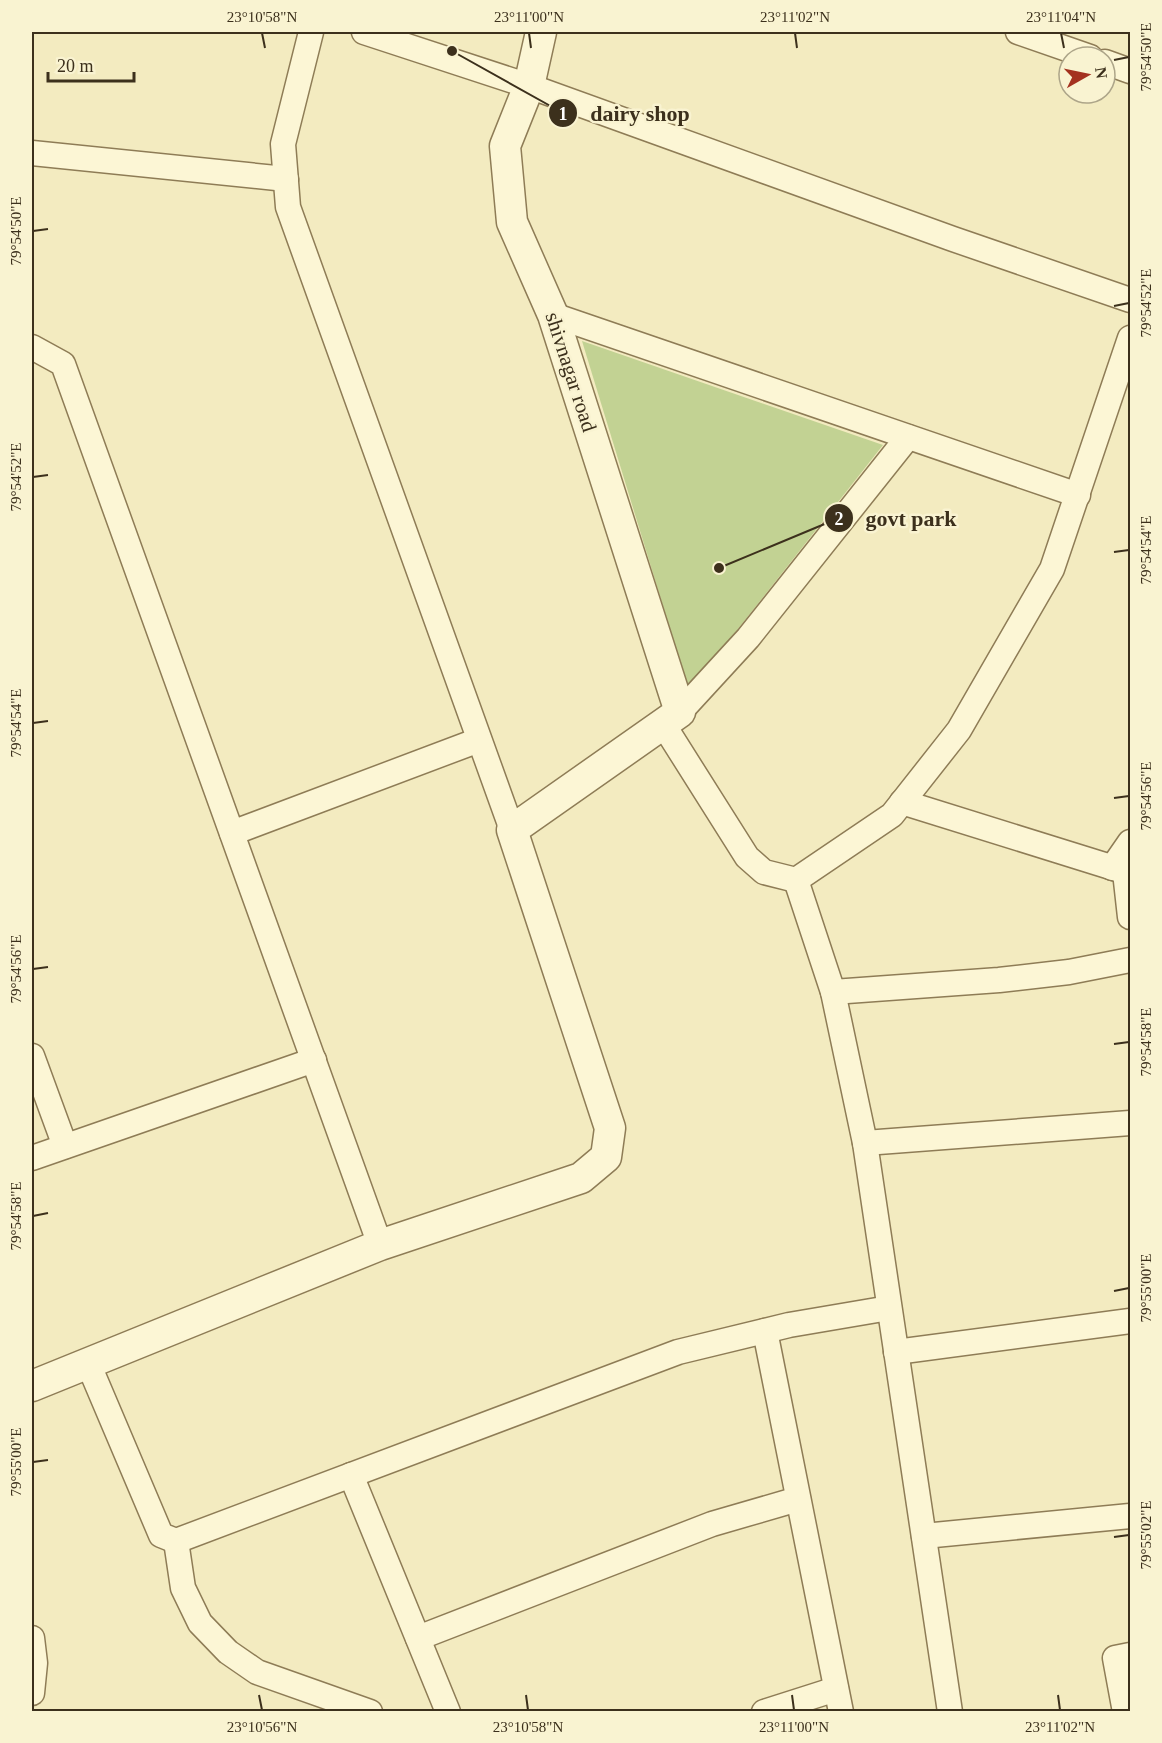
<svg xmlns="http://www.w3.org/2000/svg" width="1162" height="1743" font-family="'Times New Roman',serif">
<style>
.green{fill:#c2d293}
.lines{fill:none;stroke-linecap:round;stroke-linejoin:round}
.minor-casing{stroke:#8e7c56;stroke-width:27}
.tertiary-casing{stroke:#8e7c56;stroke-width:33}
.minor{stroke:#fcf6d5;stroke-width:24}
.tertiary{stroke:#fcf6d5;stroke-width:30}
.ticks{fill:none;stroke:#3c301c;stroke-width:2}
.labels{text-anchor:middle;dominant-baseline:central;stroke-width:5;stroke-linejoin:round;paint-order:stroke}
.street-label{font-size:21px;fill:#3c301c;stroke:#f9f3d1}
.leader{fill:none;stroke:#3c301c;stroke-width:2}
.callout-dot{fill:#3c301c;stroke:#f9f3d1;stroke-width:2}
.mark-label{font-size:18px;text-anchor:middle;font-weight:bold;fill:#fff}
.callout-label{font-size:22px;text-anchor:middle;font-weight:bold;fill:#3c301c;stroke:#f9f3d1;stroke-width:5;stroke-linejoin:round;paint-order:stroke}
.neatline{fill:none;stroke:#3c301c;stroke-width:2}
.ticks-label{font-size:15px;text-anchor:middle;fill:#3c301c}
</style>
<rect width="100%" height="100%" fill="#f3ebc0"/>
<!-- green -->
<polygon class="green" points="582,341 883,445 689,691"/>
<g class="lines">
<!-- minor casing -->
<g class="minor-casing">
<g id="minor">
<polyline points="311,32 283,144 288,207 512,830"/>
<polyline points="364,32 529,86 953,239 1130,300"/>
<polyline points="1018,32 1090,57"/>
<polyline points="1105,62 1130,71"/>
<polyline points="32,153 286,179"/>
<polyline points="553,315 1078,495"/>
<polyline points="32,347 63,364 380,1245"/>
<polyline points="680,712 748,638 908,437"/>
<polyline points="663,724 747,857 764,872 796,880 892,815 959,730 1052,569 1130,338"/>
<polyline points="902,802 1130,873"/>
<polyline points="232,833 479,740"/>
<polyline points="1112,868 1130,842"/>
<polyline points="1125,872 1130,917"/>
<polyline points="796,880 833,992 865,1143 950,1712"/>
<polyline points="833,992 999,980 1069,972 1130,960"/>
<polyline points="32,1056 65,1146"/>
<polyline points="865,1143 1130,1123"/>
<polyline points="32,1158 314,1060"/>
<polyline points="765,1331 841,1712"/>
<polyline points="896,1352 1130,1321"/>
<polyline points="88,1363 161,1535 176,1541 678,1352 789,1325 889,1308"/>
<polyline points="351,1475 448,1712"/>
<polyline points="924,1536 1130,1516"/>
<polyline points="176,1541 183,1588 200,1623 228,1652 257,1672 370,1712"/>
<polyline points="32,1638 35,1663 32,1693"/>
<polyline points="418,1638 712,1524 798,1499"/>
<polyline points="764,1712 836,1689"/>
<polyline points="1125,1712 1115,1658 1130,1655"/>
</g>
</g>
<!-- tertiary casing -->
<g class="tertiary-casing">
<polyline id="tertiary" points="32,1386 380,1245 581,1178 606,1157 610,1128 512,830 680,712 553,315 512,222 505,146 529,86 541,32"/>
</g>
<!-- minor -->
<use href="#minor" class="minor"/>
<!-- tertiary -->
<use href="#tertiary" class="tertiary"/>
</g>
<!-- ticks -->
<path class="ticks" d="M262,33L265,48M529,33L531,48M795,33L797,48M1061,33L1064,48M1114,60L1129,57M33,231L48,229M1114,306L1129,303M33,477L48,475M1114,552L1129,550M33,723L48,721M1114,798L1129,796M33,969L48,967M1114,1044L1129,1042M33,1216L48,1213M1114,1291L1129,1288M33,1462L48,1460M1114,1537L1129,1535M259,1695L262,1710M526,1695L528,1710M792,1695L794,1710M1058,1695L1060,1710"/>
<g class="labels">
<!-- street labels -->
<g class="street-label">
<text transform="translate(571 372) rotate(72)">shivnagar road</text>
</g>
</g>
<!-- callouts -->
<path class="leader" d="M452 51L563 113M719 568L839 518"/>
<g class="callout-dot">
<circle cx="452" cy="51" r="6"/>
<circle cx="719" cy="568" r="6"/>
<circle cx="563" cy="113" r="15"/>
<circle cx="839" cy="518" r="15"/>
</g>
<g class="mark-label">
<text x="563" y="120">1</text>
<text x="839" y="525">2</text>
</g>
<g class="callout-label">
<text x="640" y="121">dairy shop</text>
<text x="911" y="526">govt park</text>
</g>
<!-- border -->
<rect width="1162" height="1743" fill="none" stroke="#f9f3d1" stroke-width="66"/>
<!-- north arrow -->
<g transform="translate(1087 75) rotate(81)"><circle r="28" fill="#f9f3d1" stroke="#ada589" stroke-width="1.5"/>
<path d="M0-4.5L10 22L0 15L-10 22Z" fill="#a4311f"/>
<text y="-9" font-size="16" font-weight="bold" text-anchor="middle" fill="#3c301c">N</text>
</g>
<!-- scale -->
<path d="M48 72v9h86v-9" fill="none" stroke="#3c301c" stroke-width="3"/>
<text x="57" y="72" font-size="18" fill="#3c301c" stroke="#f9f3d1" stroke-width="4.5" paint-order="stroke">20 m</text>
<rect x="33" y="33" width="1096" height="1677" class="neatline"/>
<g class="ticks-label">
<text x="262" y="22">23°10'58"N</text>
<text x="529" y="22">23°11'00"N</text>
<text x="795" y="22">23°11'02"N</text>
<text x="1061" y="22">23°11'04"N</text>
<text transform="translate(1146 57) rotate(-90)" y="5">79°54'50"E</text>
<text transform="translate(16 231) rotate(-90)" y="5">79°54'50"E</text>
<text transform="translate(1146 303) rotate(-90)" y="5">79°54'52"E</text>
<text transform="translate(16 477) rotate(-90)" y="5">79°54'52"E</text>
<text transform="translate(1146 550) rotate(-90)" y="5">79°54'54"E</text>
<text transform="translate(16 723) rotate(-90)" y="5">79°54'54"E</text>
<text transform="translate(1146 796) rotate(-90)" y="5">79°54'56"E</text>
<text transform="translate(16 969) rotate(-90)" y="5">79°54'56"E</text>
<text transform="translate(1146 1042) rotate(-90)" y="5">79°54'58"E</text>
<text transform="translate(16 1216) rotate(-90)" y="5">79°54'58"E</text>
<text transform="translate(1146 1288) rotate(-90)" y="5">79°55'00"E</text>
<text transform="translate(16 1462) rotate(-90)" y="5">79°55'00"E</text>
<text transform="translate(1146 1535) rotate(-90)" y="5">79°55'02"E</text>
<text x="262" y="1732">23°10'56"N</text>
<text x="528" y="1732">23°10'58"N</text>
<text x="794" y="1732">23°11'00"N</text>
<text x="1060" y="1732">23°11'02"N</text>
</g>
</svg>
